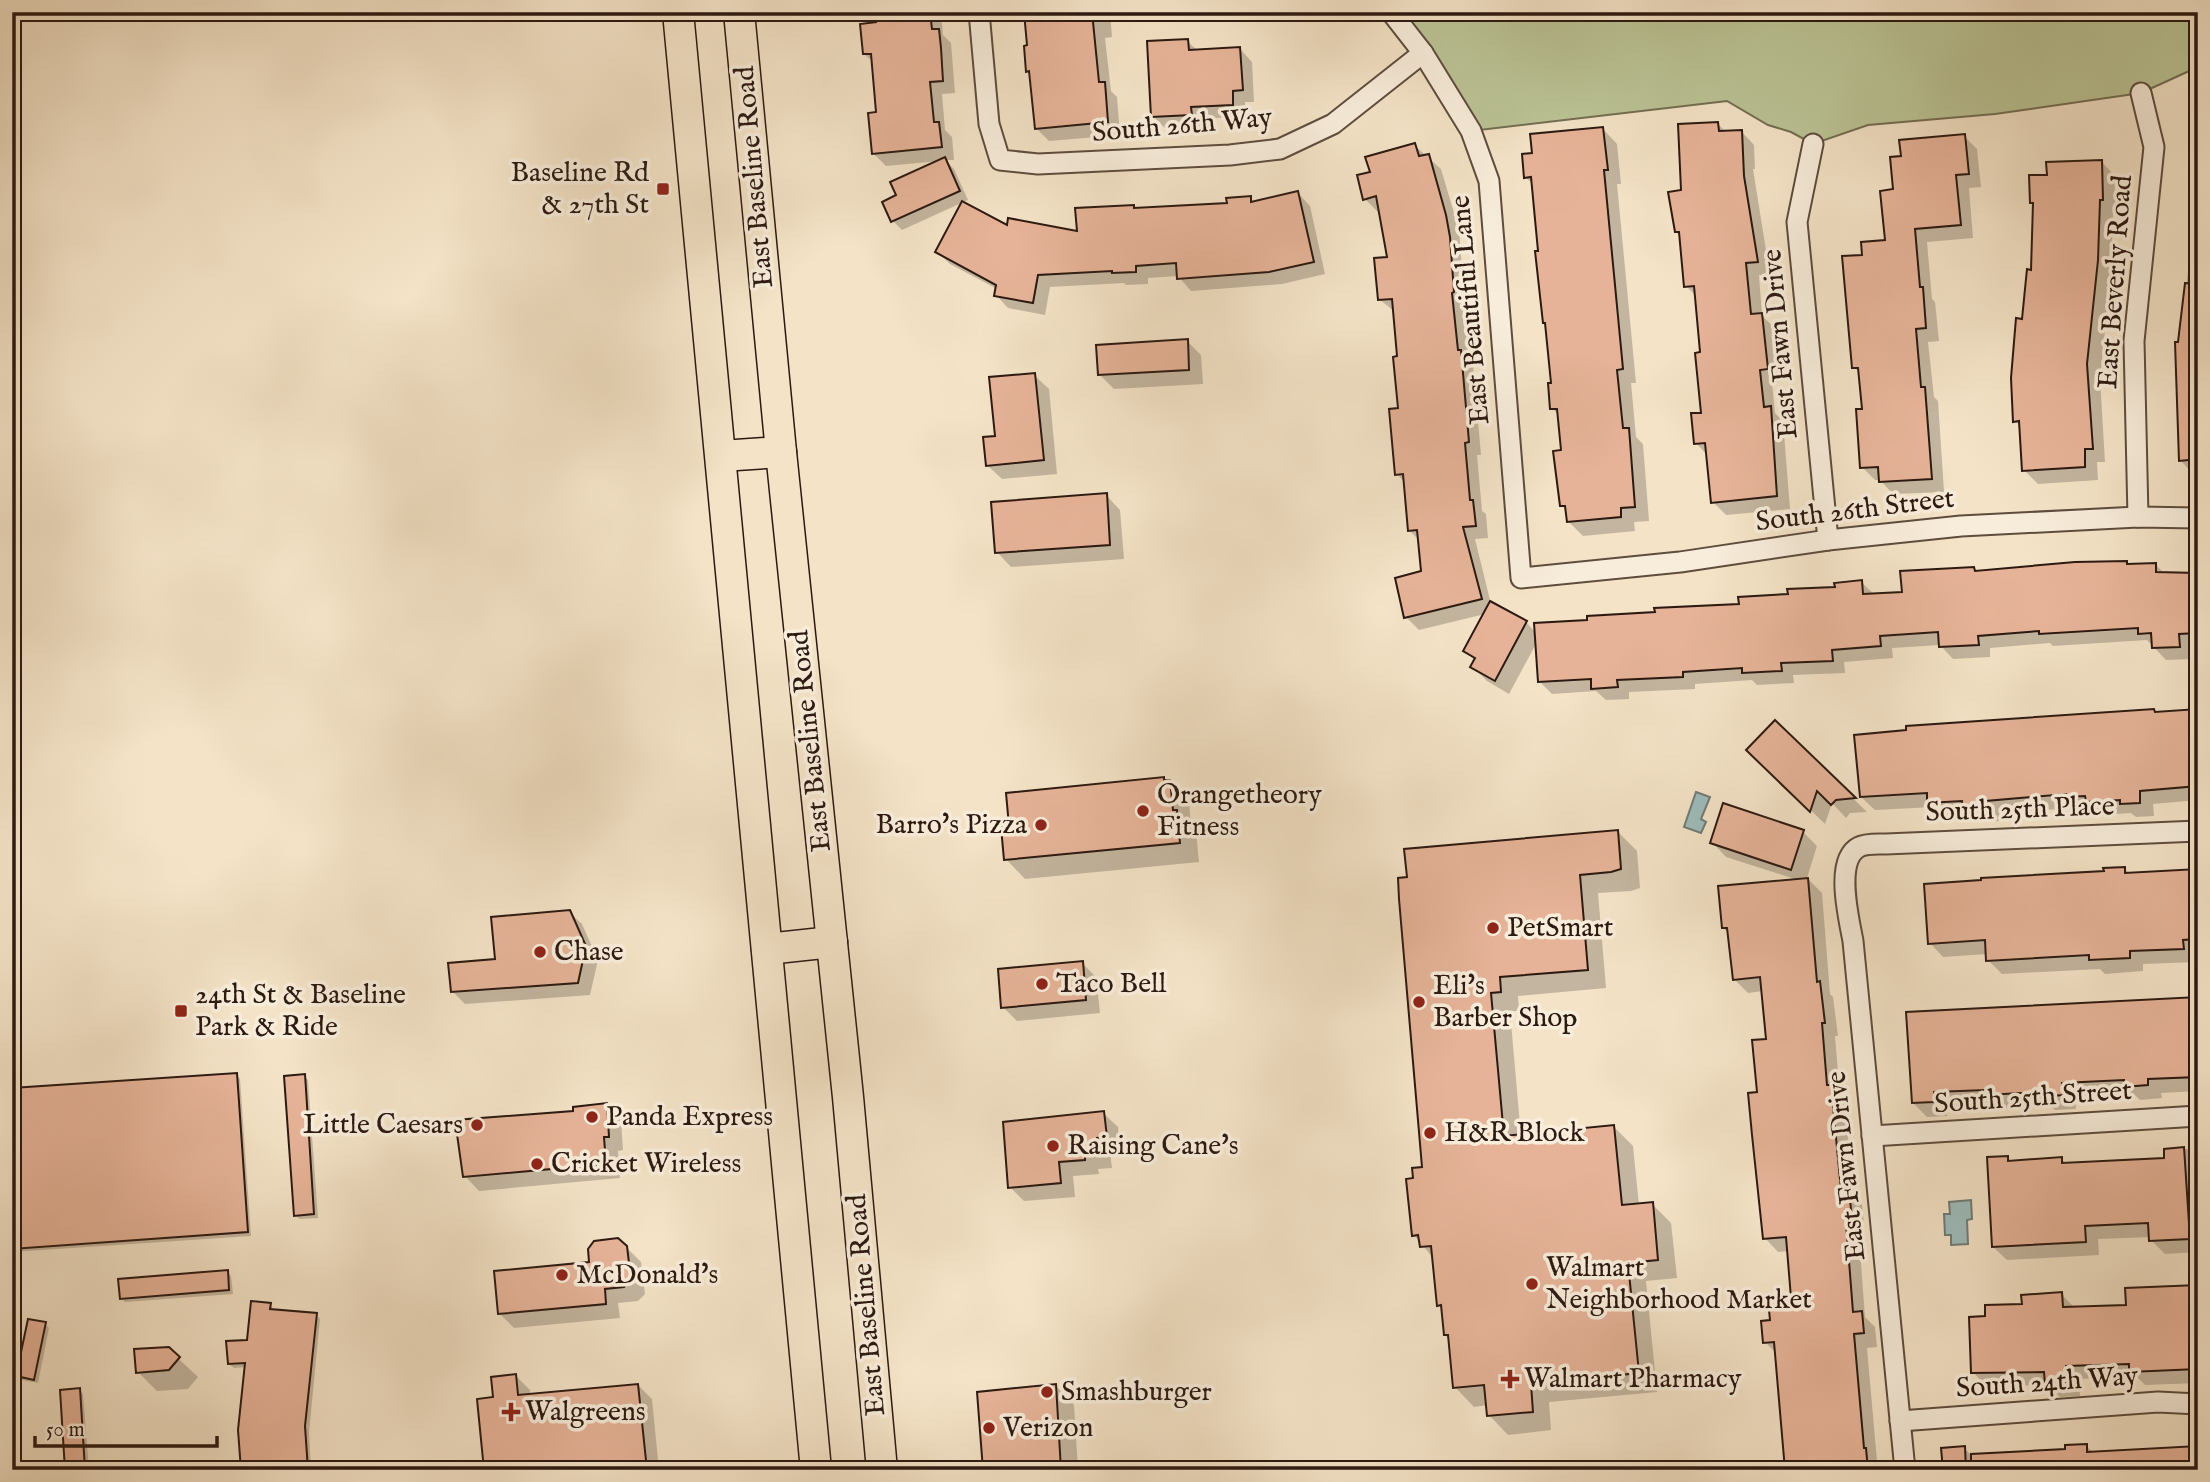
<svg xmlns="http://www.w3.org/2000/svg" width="2210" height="1482" font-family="'IM FELL English',serif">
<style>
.green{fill:#bbc496;stroke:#746e54;stroke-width:2}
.water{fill:#9ebdbd;stroke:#707b78;stroke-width:2}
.shadow{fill:#0003}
.building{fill:#e6b398;stroke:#2c1911;stroke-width:2}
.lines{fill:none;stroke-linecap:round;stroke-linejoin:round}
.minor-casing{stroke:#5e4c3e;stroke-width:23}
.primary-casing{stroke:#2c1911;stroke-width:33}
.minor{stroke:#f8eddb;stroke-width:19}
.primary{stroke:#f4e3c7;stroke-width:30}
.poi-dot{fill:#8f2418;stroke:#f8eddb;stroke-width:2.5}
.labels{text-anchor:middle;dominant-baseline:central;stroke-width:7;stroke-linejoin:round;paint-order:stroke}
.street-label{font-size:28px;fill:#2c1911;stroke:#f8eddb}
.poi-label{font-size:28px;fill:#2c1911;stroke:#f8eddb;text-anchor:start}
</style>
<rect width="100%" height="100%" fill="#f4e3c7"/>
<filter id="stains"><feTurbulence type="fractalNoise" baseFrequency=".00286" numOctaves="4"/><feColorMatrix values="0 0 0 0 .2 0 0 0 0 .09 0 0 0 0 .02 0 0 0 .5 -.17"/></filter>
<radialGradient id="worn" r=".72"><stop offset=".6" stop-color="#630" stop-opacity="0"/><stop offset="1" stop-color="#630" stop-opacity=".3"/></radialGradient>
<!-- green -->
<polygon class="green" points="1391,12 2198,12 2198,67 2141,93 1995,114 1868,125 1813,144 1791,132 1768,125 1727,101 1471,131"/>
<!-- water -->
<g class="water">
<polygon points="1696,792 1710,797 1701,819 1706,822 1701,833 1684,827"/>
<polygon points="1971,1200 1972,1219 1967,1220 1968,1244 1951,1245 1951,1235 1945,1235 1944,1214 1950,1214 1949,1202"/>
</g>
<!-- shadow -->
<g class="shadow">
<polygon points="906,12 931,12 942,23 943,35 951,43 955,93 942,94 945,130 952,137 954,160 945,160 954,169 968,200 902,230 893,221 898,196 939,161 886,166 873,153 878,114 873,62 864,54 878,24 878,15"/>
<polygon points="1025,12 1110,12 1112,37 1105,38 1111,91 1117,97 1120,135 1049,141 1036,128 1031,74 1028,71 1029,47"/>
<polygon points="1187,41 1198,51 1240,49 1252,62 1254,102 1245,102 1245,116 1203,119 1203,127 1165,128 1153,116"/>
<polygon points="1717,123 1726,132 1741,131 1754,145 1755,169 1753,169 1770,275 1759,275 1762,316 1775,328 1780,382 1772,383 1775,413 1783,421 1790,509 1726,515 1713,502 1708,456 1696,443 1703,414 1702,354 1697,297 1686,286 1681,237 1676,232 1683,191"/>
<polygon points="1603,129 1617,144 1621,184 1617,184 1636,383 1631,383 1636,437 1643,444 1649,521 1634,522 1635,531 1583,536 1568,521 1567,511 1562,505 1563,452 1560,416 1552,408 1553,385 1534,185 1525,177 1534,155"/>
<polygon points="1964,136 1977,149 1981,187 1969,188 1973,238 1927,242 1932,299 1935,302 1939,341 1928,342 1934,397 1938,401 1944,492 1893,494 1880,480 1875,480 1862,467 1864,411 1861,374 1854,367 1864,257 1886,242 1903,157"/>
<polygon points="1414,145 1441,169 1459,230 1469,361 1473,365 1481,455 1477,455 1482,511 1486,514 1488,538 1475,539 1491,604 1526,622 1536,633 1589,621 1740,606 1837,589 1861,582 1875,595 1904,594 1974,569 1977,572 2126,563 2129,566 2155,564 2164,573 2175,572 2178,575 2198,574 2198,646 2191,646 2191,659 2166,660 2147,640 2053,646 2050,643 1990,648 1990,657 1953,659 1940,645 1892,648 1893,658 1844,662 1845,673 1793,675 1794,683 1757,685 1752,680 1695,684 1695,689 1629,692 1629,699 1606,700 1596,691 1552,694 1539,681 1537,642 1509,694 1487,681 1472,666 1475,661 1465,651 1485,614 1419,630 1406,617 1423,573 1420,541 1409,530 1405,483 1397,474 1400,410 1399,358 1395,312 1379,299 1389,259 1381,211 1378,212 1365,199 1372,173"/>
<polygon points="2198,145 2198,479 2180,460 2177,344 2179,344 2191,247 2188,244"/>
<polygon points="2101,161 2114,175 2116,213 2113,213 2111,274 2100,378 2105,462 2097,462 2098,480 2038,484 2024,470 2021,427 2015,421 2023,321 2033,272 2035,205 2031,202 2049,176"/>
<polygon points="1298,193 1310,206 1325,274 1282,284 1191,291 1178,276 1148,278 1148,284 1126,285 1124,283 1050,287 1045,315 1008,308 996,295 997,289 950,264 937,252 1008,228 1079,233 1136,210 1229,205 1250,198 1255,203"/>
<polygon points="1187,341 1201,355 1203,384 1114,389 1099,374"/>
<polygon points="1034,375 1049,389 1057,474 1002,479 987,465 997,438"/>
<polygon points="1106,495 1120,510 1124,559 1011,567 997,552"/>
<polygon points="2154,711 2157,713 2198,711 2198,800 2153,804 2154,816 2136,817 2131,813 2101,815 2096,809 2082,810 2080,807 1999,814 2000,821 1978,822 1971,815 1943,817 1933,807 1875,810 1861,797"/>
<polygon points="1775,722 1867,812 1850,813 1846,818 1832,803 1825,824 1749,750"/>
<polygon points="1166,782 1170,782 1189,801 1191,826 1196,831 1199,862 1025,879 1006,859"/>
<polygon points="1618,832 1637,851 1640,888 1631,891 1598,893 1606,988 1518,996 1519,1011 1510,1011 1521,1136 1614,1127 1633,1146 1639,1205 1652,1204 1671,1223 1677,1278 1646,1281 1657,1392 1549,1402 1551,1430 1508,1435 1489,1415 1488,1405 1474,1407 1455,1387 1450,1340 1445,1335 1443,1309 1438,1305 1434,1259 1414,1235 1415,1180 1424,1168 1400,899"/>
<polygon points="1803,832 1817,846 1807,878 1822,893 1830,994 1833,997 1838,1036 1835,1036 1840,1097 1844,1100 1854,1196 1862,1205 1864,1223 1858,1224 1865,1317 1875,1327 1877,1347 1867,1348 1877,1461 1880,1470 1788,1470 1777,1354 1765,1342 1772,1321 1793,1300 1789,1251 1778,1252 1765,1238 1759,1093 1768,1040 1763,991 1748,993 1734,979 1730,934 1723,928 1798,880 1726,857 1712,842"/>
<polygon points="2124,868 2130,874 2198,870 2197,962 2143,964 2143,971 2105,974 2100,969 2002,974 1988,960 1987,954 1943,957 1930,943 2105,873"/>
<polygon points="569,912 582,924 598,960 590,995 465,1004 452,991"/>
<polygon points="1082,963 1096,977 1100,1013 1017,1021 1003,1007"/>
<polygon points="2198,999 2198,1091 2161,1093 2162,1098 2140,1100 2134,1094 2075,1096 2076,1109 2055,1110 2050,1106 2002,1108 1997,1103 1947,1106 1947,1116 1927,1117 1913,1103 1908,1014"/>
<polygon points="236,1074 240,1079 251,1236 12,1252 12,1090"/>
<polygon points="304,1076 308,1080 318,1218 300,1219 295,1215"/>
<polygon points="606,1105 621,1119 623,1150 618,1151 620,1178 479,1191 465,1176 575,1113"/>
<polygon points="1103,1113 1118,1127 1120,1151 1110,1152 1112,1168 1098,1169 1099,1174 1073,1176 1075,1197 1024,1201 1010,1187"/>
<polygon points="2184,1149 2198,1150 2198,1252 2165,1254 2151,1240 2151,1237 2098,1239 2099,1255 2007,1260 1993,1247 2008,1158 2012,1162 2061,1159 2067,1164 2166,1160 2166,1151"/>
<polygon points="626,1247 641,1262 645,1294 638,1301 618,1303 620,1318 514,1328 499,1313"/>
<polygon points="227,1272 231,1276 233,1294 125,1302 121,1298"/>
<polygon points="2198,1288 2198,1383 2145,1385 2137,1377 2079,1379 2080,1396 2060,1397 2048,1385 1986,1386 1973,1372 1987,1318 2061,1294 2075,1308 2127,1306"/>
<polygon points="270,1304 274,1311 316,1315 320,1319 309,1432 311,1470 242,1470 246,1367 234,1368 229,1364 248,1342"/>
<polygon points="45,1324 49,1328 38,1383 22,1380 18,1376"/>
<polygon points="168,1349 198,1377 188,1389 157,1391 138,1372"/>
<polygon points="516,1376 530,1390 530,1395 638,1385 652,1399 659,1470 486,1470 495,1399"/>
<polygon points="1055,1385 1074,1405 1078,1470 985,1470"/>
<polygon points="79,1390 83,1394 89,1470 67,1470"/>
<polygon points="2086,1446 2094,1453 2198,1470 1944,1470 1964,1448 1972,1456 2067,1450"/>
</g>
<!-- building -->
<g class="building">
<polygon points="930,12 932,29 939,29 941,48 943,81 930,82 934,122 939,122 942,147 872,154 868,113 876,112 871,54 863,54 860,24 876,22 876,13"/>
<polygon points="1024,12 1092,12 1099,82 1105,82 1108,122 1035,129 1029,71 1026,72 1024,46 1027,45"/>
<polygon points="1188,39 1189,50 1240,47 1243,90 1233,91 1233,105 1191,107 1192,115 1151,117 1147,41"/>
<polygon points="1718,122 1719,131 1742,130 1744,176 1758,262 1746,263 1751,314 1762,313 1768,369 1760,370 1764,407 1771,406 1777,496 1711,503 1705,443 1694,444 1691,413 1701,413 1695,353 1700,352 1694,286 1684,287 1679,232 1675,232 1668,192 1681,190 1678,124"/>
<polygon points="1603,127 1608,170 1604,170 1623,369 1617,370 1623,428 1629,428 1635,507 1621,508 1621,517 1567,522 1565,506 1560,506 1553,451 1561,450 1557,409 1550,409 1548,383 1551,383 1545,323 1543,323 1535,251 1538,251 1531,177 1524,178 1522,154 1532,153 1530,134"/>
<polygon points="1965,134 1969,174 1956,175 1961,225 1915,229 1920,287 1923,287 1926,328 1916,329 1921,387 1925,387 1932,479 1879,482 1878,467 1860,468 1856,409 1862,409 1858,368 1852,368 1842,256 1862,255 1861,242 1885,240 1880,191 1893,189 1890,157 1901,156 1899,140"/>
<polygon points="1415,143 1419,156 1429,154 1446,215 1450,237 1454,292 1452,293 1458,350 1461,350 1469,442 1465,443 1470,500 1473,500 1476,526 1463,527 1482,599 1404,618 1395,578 1421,571 1417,530 1408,531 1403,474 1395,475 1389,409 1398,408 1393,357 1397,356 1392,299 1378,300 1374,258 1387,257 1376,196 1363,200 1357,175 1370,172 1365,157"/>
<polygon points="945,157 960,191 891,222 882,202 896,195 890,182"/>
<polygon points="2102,160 2103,200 2100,200 2098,260 2087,364 2093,449 2085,449 2085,467 2022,471 2019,421 2013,422 2011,378 2016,318 2022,319 2027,269 2031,270 2033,203 2030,203 2029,175 2047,175 2046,162"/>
<polygon points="1298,191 1314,262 1269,272 1177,279 1176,263 1136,266 1136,272 1112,273 1112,271 1038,275 1033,303 994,296 996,285 935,252 962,201 1007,225 1008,218 1077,231 1075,208 1134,205 1134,208 1227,203 1226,198 1251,196 1251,202"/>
<polygon points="2185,283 2198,284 2198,459 2179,461 2175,342 2178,342"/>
<polygon points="1188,339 1189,370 1098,375 1096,345"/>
<polygon points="1035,373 1044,460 986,466 983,437 995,436 989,377"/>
<polygon points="1107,493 1110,545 995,553 991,502"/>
<polygon points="2127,561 2127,564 2156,563 2156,572 2198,573 2198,633 2179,634 2180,647 2152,648 2151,633 2138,634 2138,628 2039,634 2039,631 1978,636 1979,645 1939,647 1938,632 1880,636 1881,646 1832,650 1833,661 1781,663 1782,671 1742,673 1742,668 1683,672 1683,677 1617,680 1618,687 1591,689 1591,679 1538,682 1534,623 1587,620 1587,616 1655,612 1654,608 1739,604 1738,597 1788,594 1787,589 1835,587 1834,583 1862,580 1863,594 1902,592 1900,571 1974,567 1975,571 2075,562"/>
<polygon points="1490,601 1527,621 1495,681 1470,667 1475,658 1463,651"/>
<polygon points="2154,709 2155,712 2198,709 2198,786 2140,791 2140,803 2120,804 2120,800 2086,802 2085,796 2066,797 2066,794 1986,801 1987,807 1963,809 1962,801 1927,803 1927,793 1860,797 1854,735 1906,730 1906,726"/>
<polygon points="1775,720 1856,798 1836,800 1831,805 1817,791 1810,812 1746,750"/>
<polygon points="1164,777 1164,780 1170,780 1173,810 1177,810 1180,843 1004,860 1001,827 1009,826 1006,793"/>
<polygon points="1723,803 1804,830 1791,870 1710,843"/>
<polygon points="1618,830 1621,869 1611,872 1580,875 1588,970 1500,977 1501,992 1491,993 1504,1136 1614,1125 1622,1205 1653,1202 1658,1260 1628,1263 1639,1373 1531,1384 1533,1412 1487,1416 1484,1385 1453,1388 1448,1335 1444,1335 1441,1305 1437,1306 1431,1246 1420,1247 1418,1235 1412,1236 1406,1179 1413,1178 1412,1168 1422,1167 1399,899 1398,878 1407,877 1404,849"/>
<polygon points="2125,867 2125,873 2198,869 2198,939 2183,940 2184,949 2130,951 2130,958 2089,960 2089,955 1986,961 1985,940 1928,944 1924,884 1981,880 1981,878 2104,871 2103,868"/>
<polygon points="1808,878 1817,982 1820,981 1825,1023 1822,1023 1827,1085 1831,1085 1841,1190 1849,1189 1851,1210 1845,1210 1853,1312 1862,1311 1864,1333 1854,1334 1864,1448 1866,1448 1868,1470 1785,1470 1774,1342 1763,1343 1761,1321 1770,1320 1768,1300 1791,1298 1786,1237 1763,1239 1752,1135 1748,1093 1757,1092 1752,1040 1766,1039 1760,977 1733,980 1727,928 1722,928 1718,886"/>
<polygon points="570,910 586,946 578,983 451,992 448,963 495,959 491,917"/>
<polygon points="1083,961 1086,1000 1001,1008 998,969"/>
<polygon points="2198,997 2198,1077 2148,1079 2148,1085 2124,1087 2124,1080 2062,1083 2063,1095 2039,1097 2039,1092 1987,1095 1986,1090 1934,1092 1934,1102 1912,1103 1906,1012"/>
<polygon points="237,1073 248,1232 12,1249 12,1088"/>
<polygon points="305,1074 314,1214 294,1216 284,1076"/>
<polygon points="607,1103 609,1137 604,1137 606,1164 463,1177 455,1120 573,1111 573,1107"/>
<polygon points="1104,1111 1107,1137 1097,1138 1098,1154 1085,1156 1085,1160 1059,1162 1061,1183 1008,1188 1003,1122"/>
<polygon points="2184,1147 2190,1239 2149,1241 2148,1223 2085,1226 2086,1242 1992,1247 1987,1157 2008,1156 2008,1161 2062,1157 2062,1163 2164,1158 2164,1149"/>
<polygon points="618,1238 627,1246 631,1280 624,1287 605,1289 606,1304 498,1314 494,1271 589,1262 588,1249 594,1241"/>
<polygon points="228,1270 229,1290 120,1299 118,1279"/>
<polygon points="2198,1285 2198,1369 2129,1372 2129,1364 2066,1366 2067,1383 2045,1384 2044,1372 1971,1373 1969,1317 1985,1316 1985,1305 2022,1304 2021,1295 2062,1292 2063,1307 2126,1305 2125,1288"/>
<polygon points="251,1301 271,1303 270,1309 317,1313 305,1426 308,1470 241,1470 238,1430 245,1363 228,1364 226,1341 247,1340"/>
<polygon points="28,1319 46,1322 34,1380 16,1376"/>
<polygon points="169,1347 180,1357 169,1370 136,1373 134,1349"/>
<polygon points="516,1374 518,1395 638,1384 647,1470 484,1470 477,1399 493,1397 491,1377"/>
<polygon points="1056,1384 1061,1470 983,1470 977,1392"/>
<polygon points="80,1388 85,1470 65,1470 60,1390"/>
<polygon points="2087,1444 2087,1452 2198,1446 2198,1470 1971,1470 1971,1454 2065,1449 2065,1445"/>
<polygon points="1965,1446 1966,1470 1943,1470 1941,1448"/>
</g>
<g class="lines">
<!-- minor casing -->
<g class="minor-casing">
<g id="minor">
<polyline points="979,12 989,124 1000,160 1038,164 1230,155 1280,149 1333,124 1423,53"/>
<polyline points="1391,12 1423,53 1471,131 1489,181 1521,578 1680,562 1828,540 1961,526 2138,517 2198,518"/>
<polyline points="1813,144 1797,222 1828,540"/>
<polyline points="2138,517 2134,341 2154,147 2141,93"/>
<polyline points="1872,1136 2198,1116"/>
<polyline points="1900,1421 2158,1402 2198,1404"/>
<path d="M1905,1470L1853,941C1849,919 1834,860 1859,847C1866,843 1879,844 1886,844L2198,831"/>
</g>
</g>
<!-- primary casing -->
<g class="primary-casing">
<g id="primary">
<polyline points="678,12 816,1470"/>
<polyline points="739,12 781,452 848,1097 882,1470"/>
<polyline points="721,456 781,452"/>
<polyline points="767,949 832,942"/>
</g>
</g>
<!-- minor -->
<use href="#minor" class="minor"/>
<!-- primary -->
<use href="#primary" class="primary"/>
</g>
<!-- markers -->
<g class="poi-dot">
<rect x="656" y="182" width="14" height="14" rx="3.5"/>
<circle cx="1143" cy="811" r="7"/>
<circle cx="1041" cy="825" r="7"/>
<circle cx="1493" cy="928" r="7"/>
<circle cx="540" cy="952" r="7"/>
<circle cx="1042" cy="984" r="7"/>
<circle cx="1419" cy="1002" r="7"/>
<rect x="174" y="1004" width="14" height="14" rx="3.5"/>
<circle cx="592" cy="1117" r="7"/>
<circle cx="477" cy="1125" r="7"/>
<circle cx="1430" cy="1133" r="7"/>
<circle cx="1053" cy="1146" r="7"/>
<circle cx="537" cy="1164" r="7"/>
<circle cx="562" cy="1275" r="7"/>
<circle cx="1532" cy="1284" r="7"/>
<path d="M1506.5 1368.5h7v7h7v7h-7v7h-7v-7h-7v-7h7z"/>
<circle cx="1047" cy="1392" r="7"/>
<path d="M507.5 1401.5h7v7h7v7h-7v7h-7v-7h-7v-7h7z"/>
<circle cx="989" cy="1428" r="7"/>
</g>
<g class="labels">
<!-- street labels -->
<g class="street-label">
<text transform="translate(1182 126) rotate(-5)">South 26th Way</text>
<text transform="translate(755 177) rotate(-95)">East Baseline Road</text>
<text transform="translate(2116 282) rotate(-86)">East Beverly Road</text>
<text transform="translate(1471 310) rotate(-95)">East Beautiful Lane</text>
<text transform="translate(1781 344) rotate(-95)">East Fawn Drive</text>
<text transform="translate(1855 511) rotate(-7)">South 26th Street</text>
<text transform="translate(811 741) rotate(-96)">East Baseline Road</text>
<text transform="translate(2020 810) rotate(-2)">South 25th Place</text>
<text transform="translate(2033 1098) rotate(-4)">South 25th Street</text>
<text transform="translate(1847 1166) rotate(-96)">East Fawn Drive</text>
<text transform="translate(867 1305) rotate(-95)">East Baseline Road</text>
<text transform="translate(2047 1383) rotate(-4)">South 24th Way</text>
</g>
<!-- poi labels -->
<g class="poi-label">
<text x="649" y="173" text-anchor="end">Baseline Rd<tspan x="649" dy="32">&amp; 27th St</tspan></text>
<text x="1157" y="795">Orangetheory<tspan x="1157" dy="32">Fitness</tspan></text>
<text x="1027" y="825" text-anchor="end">Barro's Pizza</text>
<text x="1507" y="928">PetSmart</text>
<text x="554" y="952">Chase</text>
<text x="1056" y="984">Taco Bell</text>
<text x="1433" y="986">Eli's<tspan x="1433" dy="32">Barber Shop</tspan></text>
<text x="195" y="995">24th St &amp; Baseline<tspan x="195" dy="32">Park &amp; Ride</tspan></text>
<text x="606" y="1117">Panda Express</text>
<text x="463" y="1125" text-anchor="end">Little Caesars</text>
<text x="1444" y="1133">H&amp;R Block</text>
<text x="1067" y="1146">Raising Cane's</text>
<text x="551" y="1164">Cricket Wireless</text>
<text x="1546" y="1268">Walmart<tspan x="1546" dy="32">Neighborhood Market</tspan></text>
<text x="576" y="1275">McDonald's</text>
<text x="1524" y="1379">Walmart Pharmacy</text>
<text x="1061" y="1392">Smashburger</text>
<text x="525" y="1412">Walgreens</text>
<text x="1003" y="1428">Verizon</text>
</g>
</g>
<!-- margin -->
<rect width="2210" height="1482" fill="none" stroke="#f4e3c7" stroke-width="42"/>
<rect x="14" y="14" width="2182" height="1454" fill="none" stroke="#2c1911" stroke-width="3.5"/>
<rect x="21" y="21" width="2168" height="1440" fill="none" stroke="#2c1911" stroke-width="2"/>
<!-- scale -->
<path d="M35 1436v10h182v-10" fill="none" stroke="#2c1911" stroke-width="3.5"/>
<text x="46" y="1436" font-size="21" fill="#2c1911" stroke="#f8eddb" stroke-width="5" paint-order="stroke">50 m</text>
<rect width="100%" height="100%" filter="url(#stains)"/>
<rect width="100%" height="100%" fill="url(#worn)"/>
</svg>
